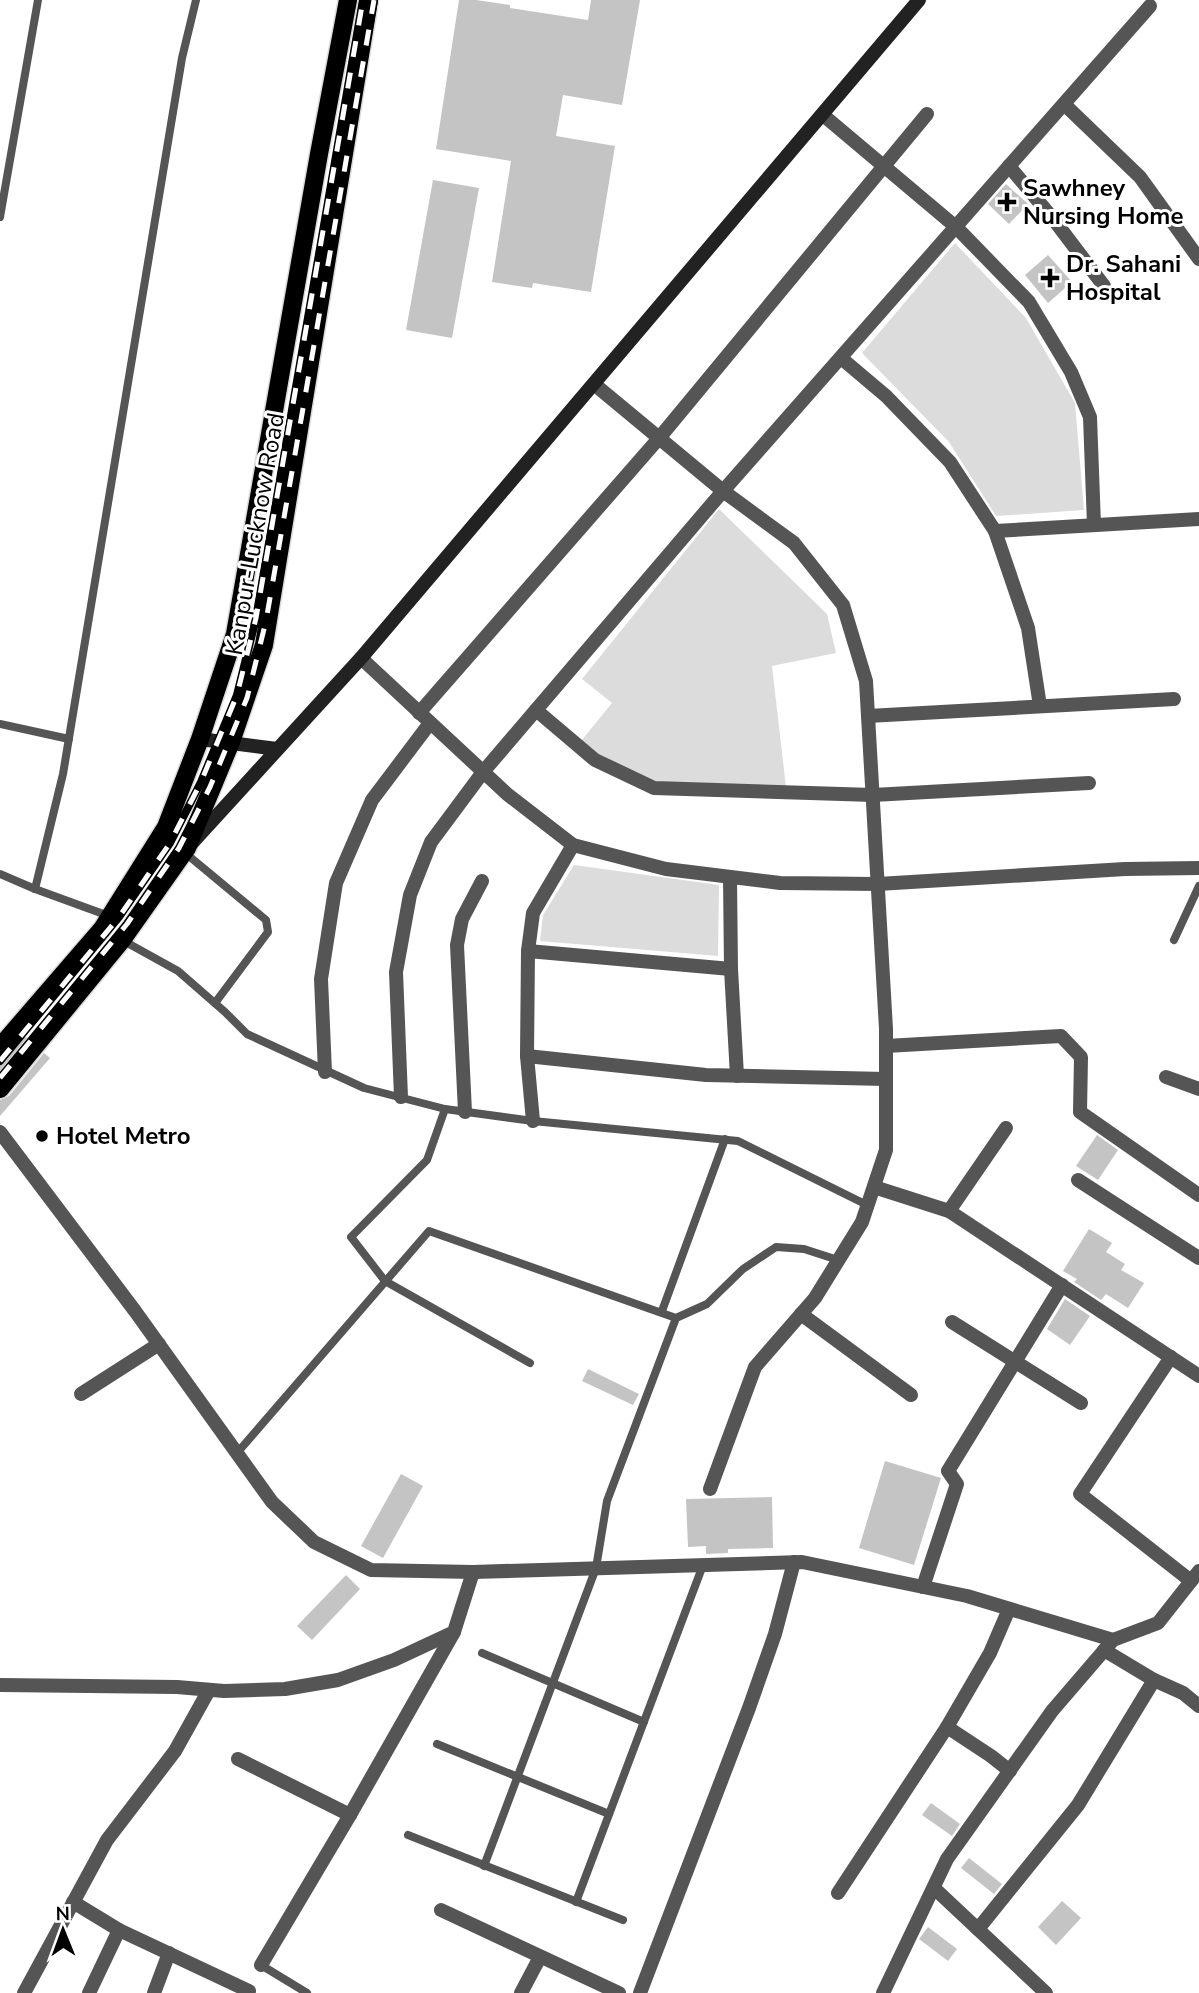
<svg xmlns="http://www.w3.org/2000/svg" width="1199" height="1993" font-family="'Nunito Sans',sans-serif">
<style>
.green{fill:#dcdcdc}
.building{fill:#c4c4c4}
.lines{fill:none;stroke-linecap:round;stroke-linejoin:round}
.primary-casing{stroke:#dbdbdb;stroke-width:21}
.lane{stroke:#555;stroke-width:8}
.street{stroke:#555;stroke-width:14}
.secondary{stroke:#222;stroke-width:14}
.primary{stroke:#000;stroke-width:18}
.rail-casing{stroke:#000;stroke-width:8}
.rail{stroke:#fff;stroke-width:5;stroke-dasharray:16;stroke-linecap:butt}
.poi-dot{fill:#000;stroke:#fff;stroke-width:2.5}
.labels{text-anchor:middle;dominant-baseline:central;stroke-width:6;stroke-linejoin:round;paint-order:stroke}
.poi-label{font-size:24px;font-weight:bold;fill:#000;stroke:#fff;text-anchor:start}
.street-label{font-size:24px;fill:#000;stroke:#fff}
</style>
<rect width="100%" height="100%" fill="#fff"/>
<!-- green -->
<g class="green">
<polygon points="955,243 1026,318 1075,403 1084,510 996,516 949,442 862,353"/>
<polygon points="719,509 827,614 836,653 772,666 787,796 683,791 627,777 581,741 612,703 582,679"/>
<polygon points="574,865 719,885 718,956 540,941 543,915"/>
</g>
<!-- building -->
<g class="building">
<polygon points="459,0 476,0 510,5 510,8 588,20 591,0 640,0 622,105 563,95 556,136 615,146 591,292 533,283 532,288 492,282 511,161 436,149"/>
<polygon points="433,180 479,188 452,338 406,330"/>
<polygon points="1006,184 1028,204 1009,224 988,204"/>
<polygon points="1048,255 1072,282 1048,303 1025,275"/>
<polygon points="24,1036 27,1038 0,1071 0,1058 9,1054"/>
<polygon points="44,1053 50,1058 0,1116 0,1100 9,1096"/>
<polygon points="1097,1135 1118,1150 1098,1180 1076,1166"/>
<polygon points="1089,1229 1112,1243 1106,1252 1125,1264 1121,1270 1144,1283 1128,1308 1106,1294 1101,1300 1074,1282 1077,1279 1063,1271"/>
<polygon points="1065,1299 1090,1316 1070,1345 1047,1329"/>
<polygon points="588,1369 639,1394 633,1405 582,1381"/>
<polygon points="885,1461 941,1478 914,1565 859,1548"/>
<polygon points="401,1474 423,1486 383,1558 361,1546"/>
<polygon points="772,1497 773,1548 728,1549 728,1553 706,1554 706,1546 688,1547 686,1499"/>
<polygon points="346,1575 360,1589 312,1640 297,1626"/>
<polygon points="931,1803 960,1824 952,1836 922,1815"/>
<polygon points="969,1858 1002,1884 994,1894 961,1868"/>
<polygon points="1062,1901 1081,1918 1056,1945 1038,1927"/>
<polygon points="928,1927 957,1949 948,1961 919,1939"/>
</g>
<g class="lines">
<!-- primary casing -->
<g class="primary-casing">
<g id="primary">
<polyline points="0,1047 102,929 166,827 200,739 235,634 319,154 348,0"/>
<polyline points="0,1089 122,940 187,848 231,742 264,645 369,0"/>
</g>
</g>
<!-- lane -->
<g class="lane">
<polyline points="0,217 38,0"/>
<polyline points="0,724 69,739"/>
<polyline points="184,852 266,920 268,932 215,1003"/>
<polyline points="0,874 35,889 109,916"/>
<polyline points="35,889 63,774 182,58 196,0"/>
<polyline points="122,940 178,971 225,1012 247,1034 364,1088 445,1109 533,1121 738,1141 867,1205"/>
<polyline points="1174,940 1199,886"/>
<polyline points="445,1109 427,1160 351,1237 385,1281 530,1363"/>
<polyline points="662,1311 725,1139"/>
<polyline points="237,1453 429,1231 676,1318"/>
<polyline points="482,1653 644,1722"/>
<polyline points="437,1744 609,1814"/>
<polyline points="408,1835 623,1920"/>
<polyline points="484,1866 596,1568 607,1501 676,1318 707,1304 743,1269 776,1247 804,1249 838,1260"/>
<polyline points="576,1902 703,1565"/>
<polyline points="261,1965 307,1993"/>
</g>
<!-- street -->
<g class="street">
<polyline points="1064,104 1140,177 1199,259"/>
<polyline points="823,115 956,227 1029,302 1071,372 1090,417 1094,525"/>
<polyline points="1009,166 1054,220 1104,286"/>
<polyline points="841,358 886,396 950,462 995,531 1028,628 1040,706"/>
<polyline points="594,384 723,491 794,543 843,605 866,681 886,1029 886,1150 862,1222 815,1298 755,1367 710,1489"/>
<polyline points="995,531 1199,519"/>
<polyline points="361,658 507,794 573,845 666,869 780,883 878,884 1125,869 1199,868"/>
<polyline points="536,710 595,760 654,788 873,795 1089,783"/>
<polyline points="419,713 660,437 927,114"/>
<polyline points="868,716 1174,699"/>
<polyline points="730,878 731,969 737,1076"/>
<polyline points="528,951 731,969"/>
<polyline points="886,1046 1061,1036 1081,1057 1080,1112 1199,1195"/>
<polyline points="527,1056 706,1075 886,1079"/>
<polyline points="325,1072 321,979 336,883 372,800 430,723"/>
<polyline points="1166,1077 1199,1089"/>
<polyline points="401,1097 396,972 410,895 431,842 483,772 723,491 1150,6"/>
<polyline points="465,1112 457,945 462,919 482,881"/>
<polyline points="533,1121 527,1056 528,951 533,913 573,845"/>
<polyline points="0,1132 135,1311 272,1502 314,1542 371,1570 473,1572 802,1562 967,1596 1113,1640"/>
<polyline points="1078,1180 1199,1258"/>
<polyline points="874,1187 949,1211 1199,1376"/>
<polyline points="949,1211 1006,1128"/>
<polyline points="801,1314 911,1395"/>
<polyline points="952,1322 1081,1403"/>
<polyline points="1171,1357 1080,1494 1191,1581"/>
<polyline points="81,1394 159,1344"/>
<polyline points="923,1587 957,1484 948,1471 1062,1285"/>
<polyline points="1104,1650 1154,1680 1183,1693 1199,1706"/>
<polyline points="0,1685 177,1687 224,1691 285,1689 338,1680 394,1660 454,1632 473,1572"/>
<polyline points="947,1727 991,1756 1010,1771"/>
<polyline points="238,1759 350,1815"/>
<polyline points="934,1888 1046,1993"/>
<polyline points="838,1893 947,1727 990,1653 1009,1609"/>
<polyline points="73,1902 119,1930"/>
<polyline points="441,1910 619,1993"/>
<polyline points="978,1929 1078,1805 1154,1680"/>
<polyline points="261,1965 350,1815 454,1632"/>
<polyline points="24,1993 107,1840 175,1751 209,1690"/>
<polyline points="89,1993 119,1930 249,1991 248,1993"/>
<polyline points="154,1993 169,1953"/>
<polyline points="521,1993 540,1957"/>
<polyline points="640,1993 749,1708 775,1634 794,1562"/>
<polyline points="883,1993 947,1859 1052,1711 1113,1640 1158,1623 1199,1571"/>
</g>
<!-- secondary -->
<g class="secondary">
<polyline points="200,739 277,749"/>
<polyline points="191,844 361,658 919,0"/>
</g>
<!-- primary -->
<use href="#primary" class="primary"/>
<!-- rail casing -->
<g class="rail-casing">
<g id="rail">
<polyline points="0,1061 119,917 170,843 201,782 237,695 256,618 363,0"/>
<polyline points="0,1078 127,924 179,848 210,787 247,698 266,621 374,0"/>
</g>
</g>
<!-- rail -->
<use href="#rail" class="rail"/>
</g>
<!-- markers -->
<g class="poi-dot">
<path d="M1003.5 191.5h7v7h7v7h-7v7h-7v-7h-7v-7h7z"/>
<path d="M1046.5 267.5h7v7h7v7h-7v7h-7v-7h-7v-7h7z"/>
<circle cx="42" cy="1136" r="7"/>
</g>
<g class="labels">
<!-- poi labels -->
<g class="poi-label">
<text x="1023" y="188">Sawhney<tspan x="1023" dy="28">Nursing Home</tspan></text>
<text x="1066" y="264">Dr. Sahani<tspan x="1066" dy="28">Hospital</tspan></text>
<text x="56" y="1136">Hotel Metro</text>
</g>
<!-- street labels -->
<g class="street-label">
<text transform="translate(255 534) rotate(-80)">Kanpur-Lucknow Road</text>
</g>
</g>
<!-- north arrow -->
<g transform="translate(63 1930) rotate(359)" stroke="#ffffff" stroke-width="5" paint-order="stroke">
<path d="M0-5L12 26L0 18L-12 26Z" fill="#000000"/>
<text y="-10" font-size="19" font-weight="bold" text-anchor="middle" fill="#000000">N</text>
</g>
</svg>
